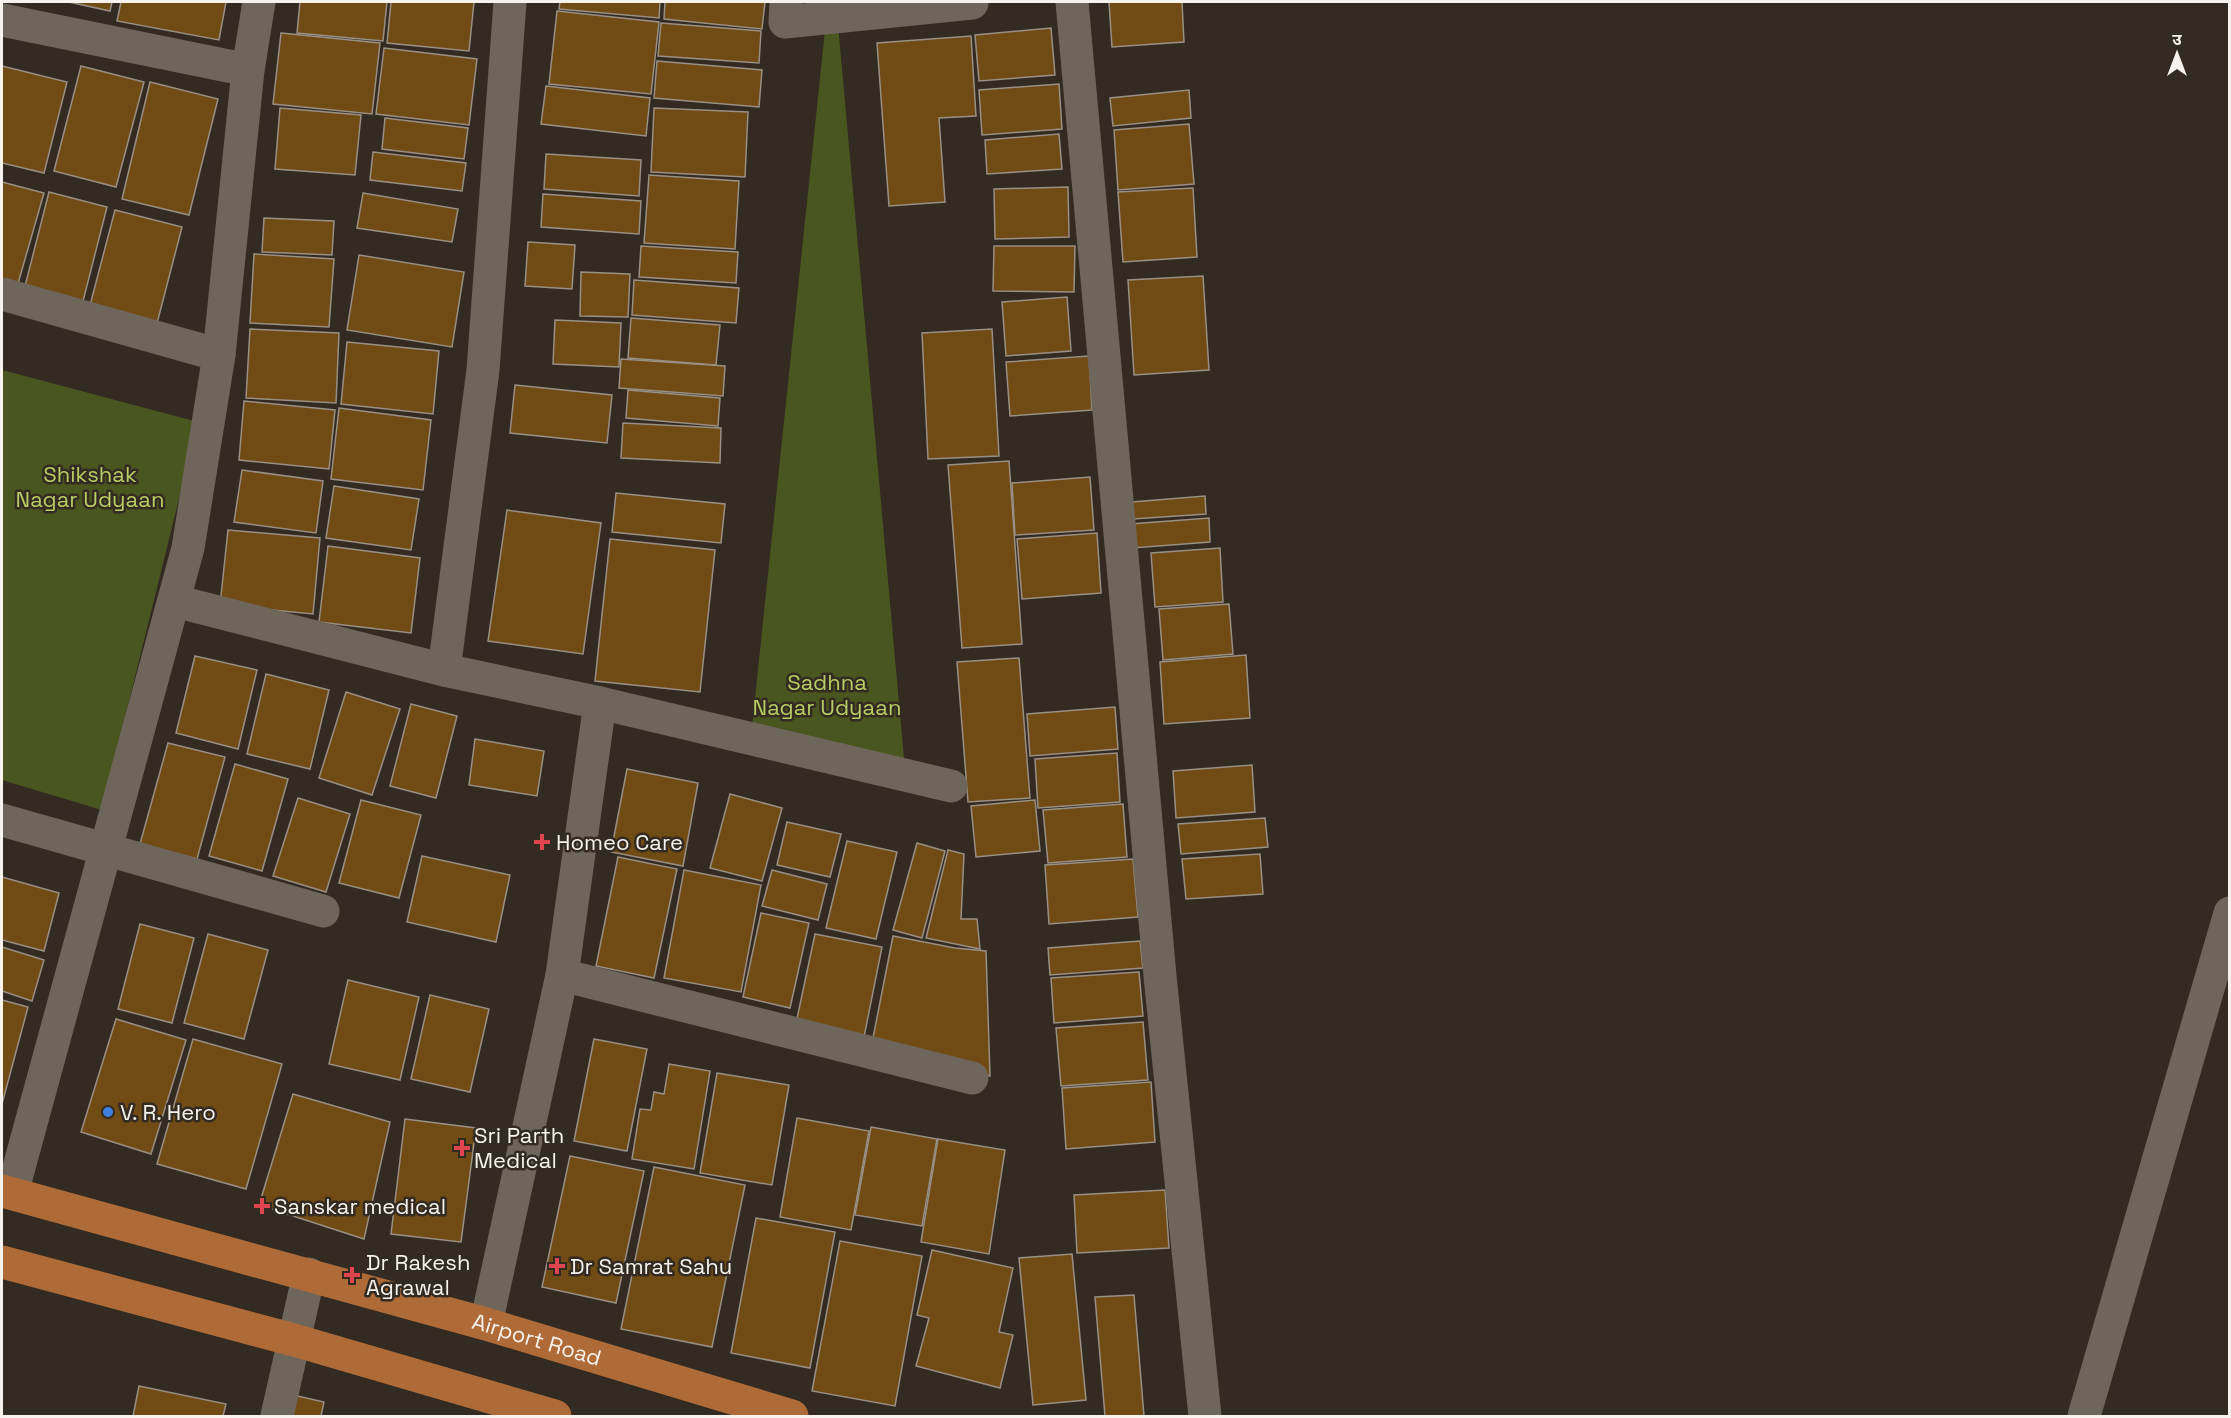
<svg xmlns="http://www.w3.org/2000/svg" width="2231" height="1418" font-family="'Space Grotesk','Noto Sans Devanagari',sans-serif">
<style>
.green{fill:#4a561f}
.building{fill:#704b14;stroke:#998f85;stroke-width:1.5}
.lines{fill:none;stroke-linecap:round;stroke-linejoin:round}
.minor{stroke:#6e655b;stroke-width:33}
.major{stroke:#ae6b38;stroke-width:33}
.health-dot{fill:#e0444e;stroke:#332b22;stroke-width:2}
.shop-dot{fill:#3f7fe0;stroke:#332b22;stroke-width:2}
.labels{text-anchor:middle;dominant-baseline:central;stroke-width:5;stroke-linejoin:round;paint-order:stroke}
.park-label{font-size:22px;fill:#b6ce64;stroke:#332b22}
.poi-label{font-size:22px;fill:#f7f2ec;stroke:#332b22;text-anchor:start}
.street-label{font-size:22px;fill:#f7f2ec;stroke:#332b22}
</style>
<rect width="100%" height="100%" fill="#332b22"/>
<!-- green -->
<g class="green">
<polygon points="828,2 836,2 907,792 750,746"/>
<polygon points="2,370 198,422 102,810 2,780"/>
</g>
<!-- building -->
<g class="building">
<polygon points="69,2 112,2 110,11"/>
<polygon points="121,2 226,2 219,40 117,21"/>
<polygon points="300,2 387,2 383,41 297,33"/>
<polygon points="391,2 474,2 469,51 387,43"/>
<polygon points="560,2 660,2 659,18 559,9"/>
<polygon points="665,2 765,2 762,29 664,19"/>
<polygon points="1109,2 1182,2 1184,42 1112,47"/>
<polygon points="557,11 659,22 651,94 549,84"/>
<polygon points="661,23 761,31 759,63 658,56"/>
<polygon points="1051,28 1055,75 979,81 975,35"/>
<polygon points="281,33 380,43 372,114 273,104"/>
<polygon points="971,36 976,116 939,118 945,202 889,206 877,43"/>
<polygon points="384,48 477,59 469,125 376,114"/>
<polygon points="657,61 762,70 759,107 654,98"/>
<polygon points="2,66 67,82 44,173 2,163"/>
<polygon points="81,66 144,82 116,187 54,171"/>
<polygon points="150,82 218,99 189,215 122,199"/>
<polygon points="1059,84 1062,129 982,135 979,90"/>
<polygon points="546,86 650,98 646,136 541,124"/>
<polygon points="1189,90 1191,118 1113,126 1110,98"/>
<polygon points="280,108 361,115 355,175 275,169"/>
<polygon points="654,108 748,112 745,177 651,172"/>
<polygon points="385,118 468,128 464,159 382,149"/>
<polygon points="1189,124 1194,184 1118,190 1114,130"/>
<polygon points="1059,134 1062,169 987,174 985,140"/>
<polygon points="373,152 466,163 462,191 370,180"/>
<polygon points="546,154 641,160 639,196 544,189"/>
<polygon points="649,175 739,181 735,249 644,243"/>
<polygon points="2,182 44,193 15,294 2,290"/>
<polygon points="1068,187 1069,237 995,239 994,189"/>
<polygon points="1193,188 1197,257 1123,262 1118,192"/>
<polygon points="49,192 107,207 80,313 22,298"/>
<polygon points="363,193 458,209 452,242 357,228"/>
<polygon points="543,194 641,201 639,234 541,227"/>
<polygon points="115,210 182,227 155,331 88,313"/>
<polygon points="264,218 334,221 332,255 262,252"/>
<polygon points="528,242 575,245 572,289 525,286"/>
<polygon points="641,246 738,252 736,283 639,277"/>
<polygon points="994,246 1075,246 1074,292 993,291"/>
<polygon points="254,254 334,259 329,327 250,323"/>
<polygon points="359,255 464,272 452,347 347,330"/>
<polygon points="581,272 630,274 628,317 580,316"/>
<polygon points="1203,276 1209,370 1134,375 1128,280"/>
<polygon points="634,280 739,288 736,323 632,315"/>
<polygon points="1067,297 1071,351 1006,356 1002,302"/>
<polygon points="631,318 720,325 716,365 628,358"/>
<polygon points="555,320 621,323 619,367 553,364"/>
<polygon points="250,329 339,333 336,403 246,398"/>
<polygon points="992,329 999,456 928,459 922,333"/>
<polygon points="347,342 439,351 433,414 341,404"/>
<polygon points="1089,356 1092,410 1010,416 1006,362"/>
<polygon points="621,359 725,366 723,396 619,388"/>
<polygon points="515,385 612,395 607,443 510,433"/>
<polygon points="628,390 720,398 718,426 626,418"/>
<polygon points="244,401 335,410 329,469 239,460"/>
<polygon points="339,408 431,420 423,490 331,479"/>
<polygon points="623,423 721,428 720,463 621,458"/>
<polygon points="1009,461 1022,644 962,648 948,465"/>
<polygon points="242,470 323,481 316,533 234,522"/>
<polygon points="1090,477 1094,530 1015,535 1012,483"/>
<polygon points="334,486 419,499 411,550 326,538"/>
<polygon points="616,493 725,504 721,543 612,532"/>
<polygon points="1205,496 1206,514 1133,519 1132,502"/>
<polygon points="507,510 601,523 583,654 488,641"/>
<polygon points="1209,518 1210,542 1132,548 1130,524"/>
<polygon points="228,530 320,538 313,614 220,605"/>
<polygon points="1097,533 1101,593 1022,599 1017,539"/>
<polygon points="610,539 715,550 700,692 595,681"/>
<polygon points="328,546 420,558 411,633 319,622"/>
<polygon points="1220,548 1223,602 1155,607 1151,553"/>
<polygon points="1229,604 1233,654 1163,660 1159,609"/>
<polygon points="1246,655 1250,718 1164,724 1160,662"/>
<polygon points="195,656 257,670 238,749 176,733"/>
<polygon points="1019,658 1030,798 968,802 957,662"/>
<polygon points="266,674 329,690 310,769 247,754"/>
<polygon points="346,692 400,709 372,795 319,778"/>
<polygon points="411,704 457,716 436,798 390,786"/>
<polygon points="1115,707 1118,749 1030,756 1027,714"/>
<polygon points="475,739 544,751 537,796 469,785"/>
<polygon points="168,743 225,757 197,859 140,844"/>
<polygon points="1117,753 1120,802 1038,808 1035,759"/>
<polygon points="235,764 288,779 262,871 209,856"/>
<polygon points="1252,765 1255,812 1176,818 1173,771"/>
<polygon points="627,769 698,783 683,866 611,852"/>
<polygon points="730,794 782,808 762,881 710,868"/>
<polygon points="298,798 350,814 326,892 273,876"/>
<polygon points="361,800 421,815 399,898 339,883"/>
<polygon points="1035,800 1040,851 976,857 971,806"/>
<polygon points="1123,804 1127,857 1048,863 1043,810"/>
<polygon points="1265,818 1268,847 1181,854 1178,824"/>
<polygon points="787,822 841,834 830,877 777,865"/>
<polygon points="847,841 897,852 876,939 826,928"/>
<polygon points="917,843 945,851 922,938 893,930"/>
<polygon points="948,850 964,854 961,919 977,919 980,949 926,938"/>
<polygon points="1260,854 1263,894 1186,899 1182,859"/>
<polygon points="422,856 510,875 496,942 407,922"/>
<polygon points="618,857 677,869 654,978 596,966"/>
<polygon points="1133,859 1138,917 1049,924 1045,865"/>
<polygon points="684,870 761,885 741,992 664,978"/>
<polygon points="772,870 827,884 818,920 762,906"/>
<polygon points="2,877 59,893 44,951 2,940"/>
<polygon points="761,913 809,923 790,1008 743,997"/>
<polygon points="140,924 194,938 172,1023 118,1009"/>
<polygon points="208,934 268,950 244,1039 184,1023"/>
<polygon points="815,934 882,947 863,1042 795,1028"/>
<polygon points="893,936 955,948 986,951 990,1076 872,1043"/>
<polygon points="1140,941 1143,968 1050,975 1048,948"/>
<polygon points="2,947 44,960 32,1001 2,991"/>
<polygon points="1139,972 1143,1016 1054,1023 1051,978"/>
<polygon points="348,980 419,997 400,1080 329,1064"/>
<polygon points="430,995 489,1009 470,1092 411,1079"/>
<polygon points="2,1000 28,1007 2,1104"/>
<polygon points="116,1019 186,1040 151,1154 81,1132"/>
<polygon points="1143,1022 1148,1080 1061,1086 1056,1028"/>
<polygon points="193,1039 282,1064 246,1189 157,1164"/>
<polygon points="594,1039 647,1049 627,1151 574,1141"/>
<polygon points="669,1064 710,1071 694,1169 632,1159 640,1109 651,1110 654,1092 664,1094"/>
<polygon points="717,1073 789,1085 772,1185 700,1173"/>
<polygon points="1151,1082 1155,1142 1066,1149 1062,1088"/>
<polygon points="293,1094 390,1122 364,1239 259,1205"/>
<polygon points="797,1118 869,1131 851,1230 780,1217"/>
<polygon points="405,1119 476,1128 461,1242 391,1234"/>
<polygon points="871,1127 937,1139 922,1226 855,1215"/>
<polygon points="938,1139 1005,1150 989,1254 921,1242"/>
<polygon points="570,1156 644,1171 616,1303 542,1287"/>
<polygon points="654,1167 745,1185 712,1347 621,1329"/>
<polygon points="1165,1190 1169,1248 1077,1253 1074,1195"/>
<polygon points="756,1218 835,1232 810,1368 731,1353"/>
<polygon points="840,1241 922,1256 895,1406 812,1391"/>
<polygon points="932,1250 1013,1268 999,1332 1013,1335 1000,1388 916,1366 929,1318 917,1315"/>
<polygon points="1072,1254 1086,1400 1033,1405 1019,1258"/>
<polygon points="1134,1295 1144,1416 1105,1416 1095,1297"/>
<polygon points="139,1386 226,1404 223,1416 133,1416"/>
<polygon points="293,1395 324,1402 321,1416 289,1416"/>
</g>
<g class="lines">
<!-- minor -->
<g class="minor">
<polyline points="786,2 785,22 972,3"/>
<polyline points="1072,2 1160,976 1205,1416"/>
<polyline points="2,20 248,70"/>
<polyline points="2,294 219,355"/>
<polyline points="175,601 444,670 600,703 951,786"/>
<polyline points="444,670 483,370 510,2"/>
<polyline points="2,820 323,911"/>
<polyline points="562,975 972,1078"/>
<polyline points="12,1193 188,548 219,355 248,70 259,2"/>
<polyline points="486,1324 562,975 600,703"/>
<polyline points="277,1416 309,1274"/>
<polyline points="2084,1416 2230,913"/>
</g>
<!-- major -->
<g class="major">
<path id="s1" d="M2,1191L486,1324L792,1416"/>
<polyline points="2,1262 294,1340 555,1416"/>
</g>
</g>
<!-- markers -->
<g class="health-dot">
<path d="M539 833h6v6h6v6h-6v6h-6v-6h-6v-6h6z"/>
<path d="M459 1139h6v6h6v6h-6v6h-6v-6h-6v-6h6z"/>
<path d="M259 1197h6v6h6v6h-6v6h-6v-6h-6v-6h6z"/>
<path d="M554 1257h6v6h6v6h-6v6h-6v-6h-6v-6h6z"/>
<path d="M349 1266h6v6h6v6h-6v6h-6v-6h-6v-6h6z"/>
</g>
<circle class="shop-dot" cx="108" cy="1112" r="6"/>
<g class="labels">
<!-- park labels -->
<g class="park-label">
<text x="90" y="474">Shikshak<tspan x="90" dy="25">Nagar Udyaan</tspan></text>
<text x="827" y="682">Sadhna<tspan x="827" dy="25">Nagar Udyaan</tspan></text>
</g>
<!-- poi labels -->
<g class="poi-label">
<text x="556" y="842">Homeo Care</text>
<text x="120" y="1112">V. R. Hero</text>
<text x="474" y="1135">Sri Parth<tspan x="474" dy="25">Medical</tspan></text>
<text x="274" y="1206">Sanskar medical</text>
<text x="366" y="1262">Dr Rakesh<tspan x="366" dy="25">Agrawal</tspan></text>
<text x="570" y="1266">Dr Samrat Sahu</text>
</g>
<!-- street labels -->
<g class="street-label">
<text stroke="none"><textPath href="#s1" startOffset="555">Airport Road</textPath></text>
</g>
</g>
<!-- border -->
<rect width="2231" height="1418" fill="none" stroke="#f7f2ec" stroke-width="6"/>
<!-- north arrow -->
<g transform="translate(2177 54)" stroke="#332b22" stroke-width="4.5" paint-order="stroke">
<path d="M0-4.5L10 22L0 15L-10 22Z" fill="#f7f2ec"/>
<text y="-9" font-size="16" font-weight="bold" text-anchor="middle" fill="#f7f2ec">उ</text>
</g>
</svg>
